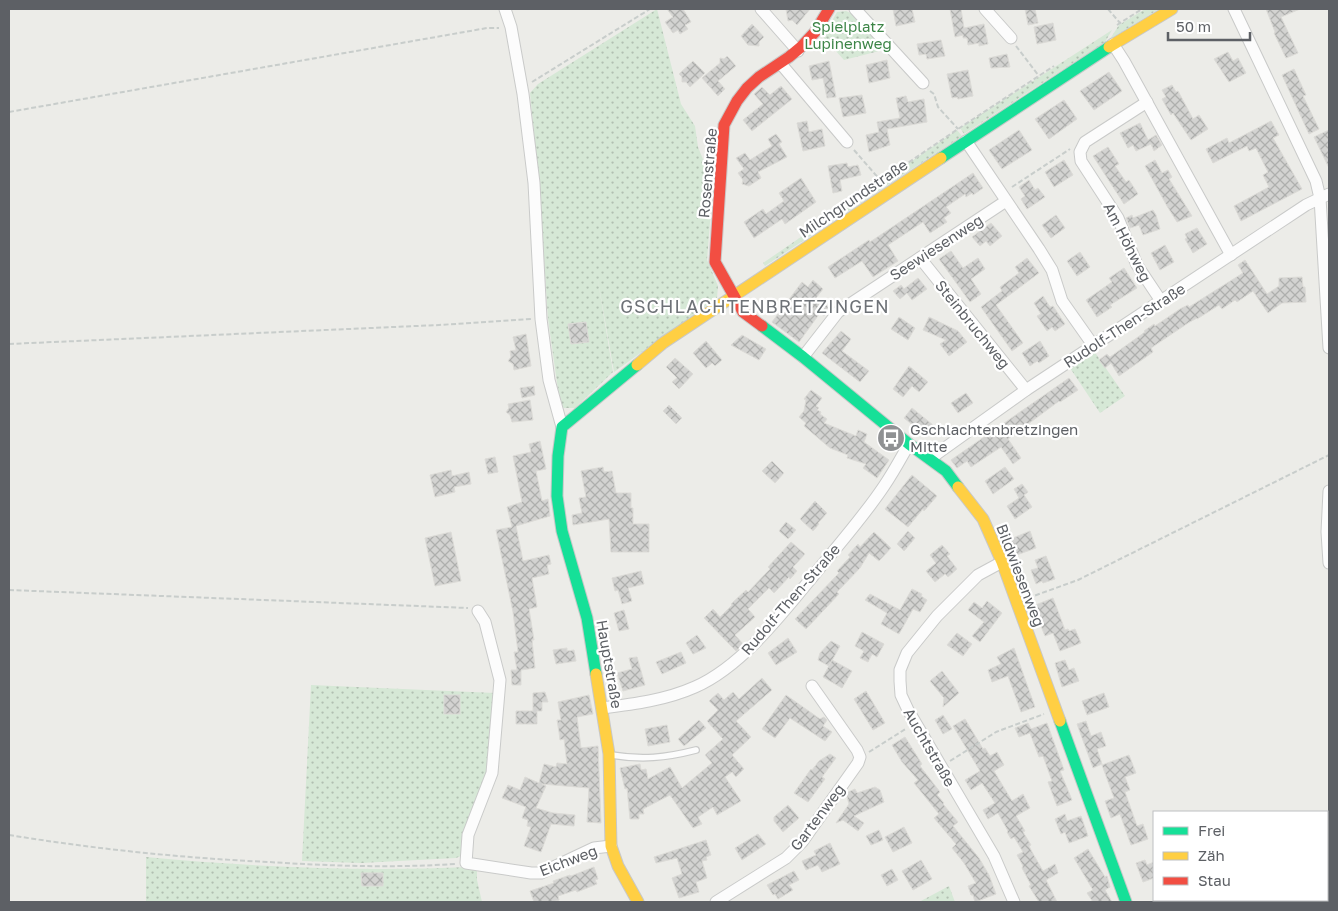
<svg xmlns="http://www.w3.org/2000/svg" width="1338" height="911" font-family="'Golos Text',sans-serif">
<style>
.grass{fill:url(#grass-dots)}
.building{fill:url(#building-cross-hatch);stroke:#dcdbd7}
.lines{fill:none;stroke-linecap:round;stroke-linejoin:round}
.lane-casing{stroke:#c9cac9;stroke-width:8}
.street-casing{stroke:#c9cac9;stroke-width:13}
.fast-casing{stroke:#c8c8c8;stroke-width:13}
.slow-casing{stroke:#c8c8c8;stroke-width:13}
.jam-casing{stroke:#c8c8c8;stroke-width:13}
.path{stroke:#c8cdcb;stroke-width:2;stroke-dasharray:5 2.5;stroke-linecap:butt}
.lane{stroke:#fcfcfc;stroke-width:5.5}
.street{stroke:#fcfcfc;stroke-width:11}
.fast{stroke:#16e098;stroke-width:11}
.slow{stroke:#ffcf43;stroke-width:11}
.jam{stroke:#f24e42;stroke-width:11}
.labels{text-anchor:middle;dominant-baseline:central;stroke-width:4.5;stroke-linejoin:round;paint-order:stroke}
.park-label{font-size:15px;fill:#3d8547;stroke:#fff}
.street-label{font-size:15px;fill:#5d6065;stroke:#fff}
.poi-label{font-size:15px;fill:#5d6065;stroke:#fff;text-anchor:start}
.quarter-label{font-size:18px;letter-spacing:1px;fill:#6e7277;stroke:#fff}
</style>
<defs>
<pattern id="grass-dots" width="8" height="8" patternUnits="userSpaceOnUse" patternTransform="scale(1.25)"><rect width="8" height="8" fill="#d6e8d6"/><path d="M2 2h.1M6 6h.1" fill="none" stroke="#b1bfb1" stroke-width="1.8" stroke-linecap="round"/></pattern>
<pattern id="building-cross-hatch" width="8" height="8" patternUnits="userSpaceOnUse" patternTransform="scale(1.25)"><rect width="8" height="8" fill="#d3d3d1"/><path d="M0 0l8 8M0 8l8-8" fill="none" stroke="#aeafad"/></pattern>
</defs>
<rect width="100%" height="100%" fill="#ecece8"/>
<!-- grass -->
<g class="grass">
<polygon points="657,9 681,104 695,126 698,147 713,184 707,260 718,286 717,298 614,372 597,275 613,372 575,408 564,408 560,404 548,319 539,183 530,93 538,84"/>
<polygon points="1145,9 1159,9 1110,39 1119,25"/>
<polygon points="846,11 860,17 887,49 844,60 823,37 837,12"/>
<polygon points="1112,30 1105,42 964,134 960,128"/>
<polygon points="957,130 962,136 765,266 763,263"/>
<polygon points="1094,351 1125,396 1100,413 1070,368"/>
<polygon points="311,685 495,693 488,773 464,833 461,856 456,858 361,863 302,861"/>
<path d="M146,857C254,867 362,872 470,867L477,869V880L482,902H146Z"/>
<polygon points="949,886 955,902 919,902"/>
</g>
<!-- building -->
<g class="building">
<polygon points="667,9 683,9 691,22 685,25 688,29 680,34 678,30 673,33 665,22 673,17"/>
<polygon points="786,9 810,9 797,25 792,20 788,21"/>
<polygon points="893,9 912,9 915,22 896,26"/>
<polygon points="950,9 961,9 964,28 984,24 988,44 979,46 979,43 968,45 967,38 963,38 963,35 955,37"/>
<polygon points="1025,9 1035,9 1038,23 1028,25"/>
<polygon points="1266,9 1300,9 1281,17 1298,53 1286,58 1274,33 1275,32"/>
<polygon points="1053,23 1056,40 1037,44 1034,27"/>
<polygon points="752,24 764,37 759,42 759,46 748,45 741,36"/>
<polygon points="941,40 945,56 927,59 926,54 919,55 917,44"/>
<polygon points="1228,52 1233,61 1238,58 1246,73 1229,82 1214,59"/>
<polygon points="1007,54 1010,67 991,68 989,58"/>
<polygon points="727,56 736,66 718,81 725,89 718,96 702,78 720,63 720,58 724,59"/>
<polygon points="887,60 890,78 869,83 866,65"/>
<polygon points="693,61 705,73 690,87 686,82 682,82 682,77 679,74"/>
<polygon points="829,61 836,97 827,98 823,78 812,80 809,66"/>
<polygon points="1294,69 1306,95 1303,96 1319,129 1309,134 1282,75"/>
<polygon points="968,70 973,96 958,99 957,97 952,98 947,74"/>
<polygon points="1109,72 1122,91 1094,110 1080,91"/>
<polygon points="1172,85 1176,92 1178,91 1193,119 1199,115 1208,129 1191,140 1173,113 1171,115 1162,99 1166,97 1162,90"/>
<polygon points="781,86 792,99 752,131 743,120 763,104 754,94 762,87 770,95"/>
<polygon points="862,95 866,113 843,117 839,98"/>
<polygon points="906,96 908,102 924,99 927,122 887,129 890,145 869,152 866,135 879,132 877,122 900,118 896,98"/>
<polygon points="1064,100 1077,119 1049,139 1035,119"/>
<polygon points="807,121 809,132 822,129 825,146 803,151 797,123"/>
<polygon points="1271,121 1279,135 1273,138 1302,189 1241,221 1234,206 1269,187 1263,175 1268,172 1256,148 1249,151 1247,146 1213,163 1206,149 1227,138 1229,143"/>
<polygon points="1140,123 1148,140 1156,135 1162,145 1154,151 1151,144 1136,151 1133,145 1128,148 1120,133"/>
<polygon points="1019,130 1032,150 1002,169 989,150"/>
<polygon points="1329,130 1329,168 1314,137"/>
<polygon points="776,134 782,142 779,144 787,157 758,172 761,178 749,186 742,184 743,180 738,173 744,169 736,158 745,153 750,160 772,146 768,139"/>
<polygon points="1108,147 1119,164 1115,166 1126,182 1129,180 1138,194 1124,204 1093,156"/>
<polygon points="1064,160 1073,175 1054,187 1045,172"/>
<polygon points="1155,160 1162,173 1168,170 1172,177 1169,179 1192,216 1177,222 1167,206 1145,166"/>
<polygon points="847,163 848,167 858,165 861,175 840,180 842,191 833,193 828,166"/>
<polygon points="973,173 983,188 973,195 972,193 966,197 965,194 946,207 951,213 944,218 947,222 930,233 923,222 888,245 898,261 873,277 862,261 835,278 828,267 869,240 870,242"/>
<polygon points="801,178 816,202 785,224 782,219 754,238 744,222 763,209 766,214 784,201 779,193"/>
<polygon points="1029,180 1035,190 1038,188 1045,197 1027,209 1021,199 1025,196 1019,187"/>
<polygon points="1153,210 1156,215 1160,229 1143,235 1139,225 1130,228 1126,218 1132,215 1133,218"/>
<polygon points="1056,215 1065,228 1051,238 1042,225"/>
<polygon points="991,223 1002,236 990,246 986,241 980,246 972,237"/>
<polygon points="1197,228 1207,244 1193,253 1185,239 1187,238 1185,234"/>
<polygon points="1165,245 1174,262 1160,270 1151,253"/>
<polygon points="951,251 963,268 978,258 985,269 971,279 981,294 970,302 939,259"/>
<polygon points="1080,252 1090,267 1077,276 1067,261"/>
<polygon points="1027,258 1039,273 996,305 1023,343 1012,351 981,307 1002,291 1000,287 1019,273 1015,267"/>
<polygon points="1245,260 1267,294 1279,286 1279,278 1302,277 1303,287 1305,287 1306,302 1282,303 1268,313 1253,291 1237,302 1235,300 1222,309 1219,305 1197,319 1197,318 1188,323 1151,348 1153,352 1119,376 1111,363 1105,368 1099,360 1107,354 1110,357 1145,332 1144,331 1154,324 1155,326 1180,309 1188,305 1189,307 1243,273 1238,265"/>
<polygon points="1124,268 1137,288 1110,305 1112,307 1097,317 1086,300 1112,282 1109,278"/>
<polygon points="918,278 927,289 912,300 907,293 900,299 893,291 901,285 904,289"/>
<polygon points="813,280 823,289 816,298 829,307 824,316 820,313 799,342 772,322 802,282 808,287"/>
<polygon points="1043,296 1050,307 1053,306 1065,324 1055,331 1052,327 1047,331 1037,316 1041,314 1034,303"/>
<polygon points="899,317 915,328 908,340 891,329"/>
<polygon points="929,317 958,331 967,342 949,356 940,344 946,340 923,330"/>
<polygon points="586,322 589,342 571,344 568,324"/>
<polygon points="841,331 851,339 842,351 869,371 860,382 822,353"/>
<polygon points="526,334 531,366 514,370 513,364 508,361 511,357 510,351 516,350 513,337"/>
<polygon points="742,335 766,349 759,360 731,345"/>
<polygon points="706,341 722,360 715,366 712,363 706,368 693,353"/>
<polygon points="1040,341 1049,356 1039,363 1037,361 1030,366 1022,353"/>
<polygon points="675,358 693,374 679,389 672,382 677,378 666,367"/>
<polygon points="909,366 928,382 919,392 912,386 903,397 893,389"/>
<polygon points="1069,378 1078,390 1060,402 1059,401 1008,439 1021,458 1013,464 1001,447 971,467 967,461 957,468 951,460"/>
<polygon points="534,386 535,395 522,398 520,388"/>
<polygon points="811,390 822,398 816,406 819,408 817,410 821,412 820,414 827,419 824,423 856,436 858,430 867,434 864,442 889,460 877,478 863,468 866,464 847,458 848,455 830,448 804,426 806,423 799,417 804,411 806,400 804,399"/>
<polygon points="966,393 973,403 958,413 951,403"/>
<polygon points="530,400 533,420 512,422 510,415 506,412 509,408 508,404"/>
<polygon points="669,405 682,418 676,424 663,411"/>
<polygon points="912,408 933,425 925,435 904,418"/>
<polygon points="540,441 546,469 536,471 542,501 548,499 550,516 516,526 523,561 549,555 551,564 547,565 549,574 532,578 537,607 529,609 534,640 532,640 535,668 521,670 521,685 512,685 511,670 517,670 514,652 518,652 513,612 496,530 512,527 507,507 522,502 513,456 531,452 529,444"/>
<polygon points="495,457 498,472 488,474 485,459"/>
<polygon points="772,461 784,473 775,483 762,471"/>
<polygon points="603,467 604,472 612,471 616,493 631,493 631,508 633,508 633,524 649,524 649,552 611,552 609,519 573,525 572,515 582,513 579,498 586,497 581,471"/>
<polygon points="1005,467 1014,479 993,494 985,481"/>
<polygon points="451,470 452,476 469,472 471,484 454,487 455,492 435,497 430,475"/>
<polygon points="912,475 937,496 924,511 923,509 908,527 885,509"/>
<polygon points="1022,484 1028,492 1024,495 1032,507 1015,519 1007,506 1019,498 1014,489"/>
<polygon points="815,501 827,513 818,523 819,524 813,531 800,519"/>
<polygon points="786,522 796,530 788,539 779,531"/>
<polygon points="908,531 915,538 904,551 897,544"/>
<polygon points="1030,531 1036,548 1014,556 1008,540"/>
<polygon points="451,532 461,581 435,586 425,538"/>
<polygon points="874,532 891,548 879,561 869,553 860,568 837,592 839,594 806,629 795,619 839,573 837,571 850,557 848,555 858,544 860,547"/>
<polygon points="791,542 805,554 793,567 797,571 790,579 789,577 774,593 769,588 748,609 755,617 735,635 743,644 736,651 704,618 713,609 720,617 732,605 731,604 746,590 748,592 770,569 768,567"/>
<polygon points="942,545 950,554 947,556 957,569 948,577 945,574 935,582 926,571 936,563 930,555"/>
<polygon points="1046,556 1055,579 1043,583 1042,581 1036,584 1031,570 1038,568 1035,560"/>
<polygon points="641,571 644,584 628,588 632,601 622,604 618,590 615,591 612,578"/>
<polygon points="912,589 922,594 921,596 927,600 920,612 913,609 899,634 881,624 887,613 865,600 870,594 900,610"/>
<polygon points="1053,598 1065,630 1068,629 1069,631 1075,629 1081,643 1060,651 1053,633 1045,636 1033,606"/>
<polygon points="987,601 1002,613 980,642 972,636 984,622 968,610 974,602 982,608"/>
<polygon points="624,610 629,629 619,631 614,613"/>
<polygon points="862,632 884,644 877,657 872,654 868,662 860,658 864,651 855,646"/>
<polygon points="957,633 972,644 963,656 947,645"/>
<polygon points="697,635 706,648 693,654 686,643"/>
<polygon points="788,638 797,652 776,665 768,653"/>
<polygon points="831,641 840,646 829,666 818,660 820,653"/>
<polygon points="567,648 567,651 574,650 576,661 556,664 553,650"/>
<polygon points="1014,648 1035,707 1021,712 1008,676 992,682 988,670 1001,664 997,657"/>
<polygon points="681,652 686,663 662,674 656,662"/>
<polygon points="637,657 645,685 623,691 617,673 632,669 629,658"/>
<polygon points="832,660 852,671 842,688 823,677"/>
<polygon points="1065,660 1069,670 1074,668 1079,681 1062,687 1055,663"/>
<polygon points="942,671 959,693 943,707 944,698 930,681"/>
<polygon points="762,678 772,690 736,721 751,737 732,755 744,769 736,777 732,772 725,777 741,801 717,815 713,807 698,817 702,824 693,828 670,795 643,809 644,814 639,814 639,819 630,819 627,788 625,789 620,768 640,764 641,770 646,769 648,779 670,767 682,788 712,763 705,755 723,739 707,721 718,710 709,701 718,693 724,700 733,692 739,699"/>
<polygon points="866,691 885,723 873,730 854,699"/>
<polygon points="545,692 548,702 542,702 542,711 537,711 537,724 516,724 516,711 533,711 533,693"/>
<polygon points="1104,693 1109,707 1087,715 1082,701"/>
<rect x="444" y="695" width="16" height="19"/>
<polygon points="589,695 593,714 577,717 581,748 598,746 601,823 587,822 589,788 542,784 546,786 536,808 553,813 575,815 574,826 551,824 541,852 524,846 531,827 527,826 528,820 522,818 526,807 502,798 508,785 520,790 525,777 539,783 544,764 556,767 557,763 567,764 564,739 560,740 559,732 557,720 561,720 558,702"/>
<polygon points="786,695 820,719 824,717 827,720 823,726 832,732 825,741 790,718 775,738 762,729"/>
<polygon points="943,715 952,729 943,734 935,720"/>
<polygon points="965,719 983,749 985,748 990,756 997,752 1004,765 994,771 1012,801 1023,794 1030,808 1016,816 1025,831 1023,832 1031,845 1029,846 1032,852 1043,871 1055,864 1058,873 1046,880 1057,902 1039,902 1029,886 1031,885 1022,868 1023,866 1017,855 1023,852 1014,837 1011,839 1007,832 1008,831 998,813 988,819 983,810 995,803 982,783 971,790 965,780 980,771 953,726"/>
<polygon points="699,720 706,728 684,746 678,739"/>
<polygon points="1086,721 1091,736 1101,732 1106,746 1097,749 1102,764 1093,768 1077,724"/>
<polygon points="1028,723 1031,729 1047,723 1064,770 1060,771 1072,800 1057,806 1048,782 1052,781 1043,756 1039,757 1030,733 1019,737 1015,728"/>
<polygon points="667,725 670,742 648,746 645,729"/>
<polygon points="905,737 922,764 920,766 940,792 937,795 944,803 943,804 958,822 953,826 979,858 989,875 996,894 975,902 973,895 971,895 968,886 976,883 964,863 952,848 956,844 934,818 939,814 914,783 918,780 902,762 892,745"/>
<polygon points="830,754 836,758 822,777 825,779 808,802 794,793 811,769 812,770 819,761"/>
<polygon points="1129,755 1136,773 1125,777 1130,790 1125,792 1137,826 1143,824 1148,839 1131,845 1120,814 1111,818 1105,801 1114,798 1102,765"/>
<polygon points="875,787 880,790 884,802 854,816 864,823 858,831 843,820 836,823 849,804 846,793 855,789 857,793"/>
<polygon points="788,805 799,818 783,832 774,821 774,817"/>
<polygon points="1065,814 1067,821 1081,816 1088,836 1069,843 1065,832 1061,834 1055,819"/>
<polygon points="904,827 912,843 893,852 885,837"/>
<polygon points="879,830 883,840 871,845 866,836"/>
<polygon points="758,834 766,844 742,860 735,848"/>
<polygon points="706,840 711,855 706,857 707,860 702,861 707,878 696,882 699,892 679,898 672,878 682,874 677,858 656,863 654,857"/>
<polygon points="830,843 840,864 822,872 818,865 806,870 802,861 816,855 814,851"/>
<polygon points="1088,849 1105,877 1107,876 1110,887 1105,890 1112,902 1093,902 1087,893 1093,890 1074,858"/>
<polygon points="921,860 932,879 913,890 902,871"/>
<polygon points="1145,860 1147,865 1154,862 1154,878 1143,882 1136,863"/>
<polygon points="594,867 598,879 595,880 597,884 577,892 576,890 558,896 559,900 552,902 534,902 530,891 554,883 553,881 570,875 571,876"/>
<polygon points="892,869 898,880 887,886 881,875"/>
<polygon points="794,871 799,880 789,885 793,890 778,899 775,894 773,895 767,885"/>
<polygon points="361,873 383,873 383,886 362,886"/>
</g>
<g class="lines">
<!-- lane casing -->
<g class="lane-casing">
<path id="lane" d="M611,755C642,760 665,758 696,750"/>
</g>
<!-- street casing -->
<g class="street-casing">
<g id="street">
<polyline points="505,9 511,27 523,94 534,183 541,319 549,380 562,427"/>
<polyline points="761,9 798,51"/>
<polyline points="855,9 923,83"/>
<polyline points="985,9 1011,38"/>
<polyline points="1234,9 1316,181 1320,198 1329,348"/>
<polyline points="1113,44 1124,61 1231,255"/>
<polyline points="781,64 847,142"/>
<polyline points="1147,102 1085,142 1080,152 1081,161 1118,218 1137,265 1161,301"/>
<polyline points="966,141 1039,249 1052,270 1062,301 1093,345"/>
<polyline points="920,258 1026,390"/>
<polyline points="803,357 838,312 1006,201"/>
<polyline points="931,458 1026,390 1306,205 1329,194"/>
<polyline points="1329,491 1327,532 1329,563"/>
<polyline points="1002,562 978,575 937,616 907,653 900,670 900,681 901,695 908,710 994,856 1014,902"/>
<polyline points="478,611 485,622 500,680 492,773 468,835 466,863 531,873 541,873 594,848 611,846"/>
<path d="M602,708C634,704 666,700 695,687C743,666 785,610 818,570C840,543 864,516 884,486C893,473 901,458 909,444"/>
<polyline points="1327,882 1329,882"/>
<polyline points="716,902 786,858 802,842 858,763 860,757 857,750 812,686"/>
<polyline points="1204,902 1219,900"/>
</g>
</g>
<!-- fast casing -->
<g class="fast-casing">
<g id="fast">
<polyline points="941,158 1109,47"/>
<polyline points="762,326 803,357 909,444 946,471 958,487"/>
<polyline points="596,674 587,618 562,531 557,496 558,456 562,427 637,365"/>
<polyline points="1060,721 1126,902"/>
</g>
</g>
<!-- slow casing -->
<g class="slow-casing">
<g id="slow">
<polyline points="1109,47 1172,9"/>
<polyline points="637,365 663,343 941,158"/>
<polyline points="958,487 983,519 1002,562 1060,721"/>
<polyline points="596,674 609,754 611,846 618,866 638,902"/>
</g>
</g>
<!-- jam casing -->
<g class="jam-casing">
<polyline id="jam" points="762,326 743,312 715,262 724,125 737,101 747,88 759,77 789,57 801,47 815,32 829,9"/>
</g>
<!-- path -->
<g class="path">
<polyline points="1108,9 1120,23"/>
<polyline points="1117,25 1142,9"/>
<polyline points="1016,46 1039,76"/>
<polyline points="532,82 650,9"/>
<polyline points="930,91 934,94 938,107 958,129"/>
<polyline points="9,112 487,28 499,28"/>
<polyline points="854,150 881,181"/>
<polyline points="1012,187 1070,149"/>
<polyline points="859,196 958,129 1054,66"/>
<polyline points="9,344 439,325 531,319"/>
<polyline points="9,590 468,608"/>
<polyline points="1028,598 1078,580 1329,455"/>
<polyline points="869,752 907,728"/>
<polyline points="950,761 996,732 1044,714"/>
<path d="M9,835C95,849 182,858 269,862C331,866 392,868 455,864"/>
</g>
<!-- lane -->
<use href="#lane" class="lane"/>
<!-- street -->
<use href="#street" class="street"/>
<!-- fast -->
<use href="#fast" class="fast"/>
<!-- slow -->
<use href="#slow" class="slow"/>
<!-- jam -->
<use href="#jam" class="jam"/>
</g>
<!-- icons -->
<defs>
<g id="bus-disc" transform="scale(1.4375)"><circle r="9.5" fill="#8f9193" stroke="#fff"/><path d="M-5-6H5V4H4V6H2V4H-2V6H-4V4H-5ZM-3.5-4V0h7V-4ZM-3.5 1.2v1.5H-2V1.2ZM2 1.2v1.5H3.5V1.2Z" fill="#fff"/></g>
</defs>
<g fill-rule="evenodd">
<use href="#bus-disc" x="891" y="438"/>
</g>
<g class="labels">
<!-- park labels -->
<g class="park-label">
<text x="848" y="26">Spielplatz<tspan x="848" dy="17">Lupinenweg</tspan></text>
</g>
<!-- street labels -->
<g class="street-label">
<text transform="translate(707 173) rotate(-85)">Rosenstraße</text>
<text transform="translate(853 198) rotate(-34)">Milchgrundstraße</text>
<text transform="translate(1128 242) rotate(63)">Am Höhweg</text>
<text transform="translate(936 247) rotate(-33)">Seewiesenweg</text>
<text transform="translate(973 324) rotate(51)">Steinbruchweg</text>
<text transform="translate(1124 325) rotate(-33)">Rudolf-Then-Straße</text>
<text transform="translate(1021 575) rotate(69)">Bildwiesenweg</text>
<text transform="translate(790 599) rotate(-49)">Rudolf-Then-Straße</text>
<text transform="translate(610 664) rotate(80)">Hauptstraße</text>
<text transform="translate(930 747) rotate(60)">Auchtstraße</text>
<text transform="translate(817 817) rotate(-53)">Gartenweg</text>
<text transform="translate(568 860) rotate(-21)">Eichweg</text>
</g>
<!-- poi labels -->
<g class="poi-label">
<text x="910" y="429">Gschlachtenbretzingen<tspan x="910" dy="17">Mitte</tspan></text>
</g>
<!-- quarter labels -->
<g class="quarter-label">
<text x="755" y="306">GSCHLACHTENBRETZINGEN</text>
</g>
</g>
<!-- border -->
<rect width="1338" height="911" fill="none" stroke="#5d6065" stroke-width="20"/>
<!-- legend -->
<rect x="1153" y="811" width="175" height="90" fill="#ffffff" stroke="#bebfc1"/>
<rect x="1163" y="827" width="25" height="8" fill="#16e098" stroke="#bebfc1"/>
<text x="1198" y="836" font-size="15" fill="#5d6065">Frei</text>
<rect x="1163" y="852" width="25" height="8" fill="#ffcf43" stroke="#bebfc1"/>
<text x="1198" y="861" font-size="15" fill="#5d6065">Zäh</text>
<rect x="1163" y="877" width="25" height="8" fill="#f24e42" stroke="#bebfc1"/>
<text x="1198" y="886" font-size="15" fill="#5d6065">Stau</text>
<!-- scale -->
<path d="M1168 32v8h82v-8" fill="none" stroke="#5d6065" stroke-width="2.5"/>
<text x="1176" y="32" font-size="15" fill="#5d6065" stroke="#ffffff" stroke-width="4" paint-order="stroke">50 m</text>
</svg>
